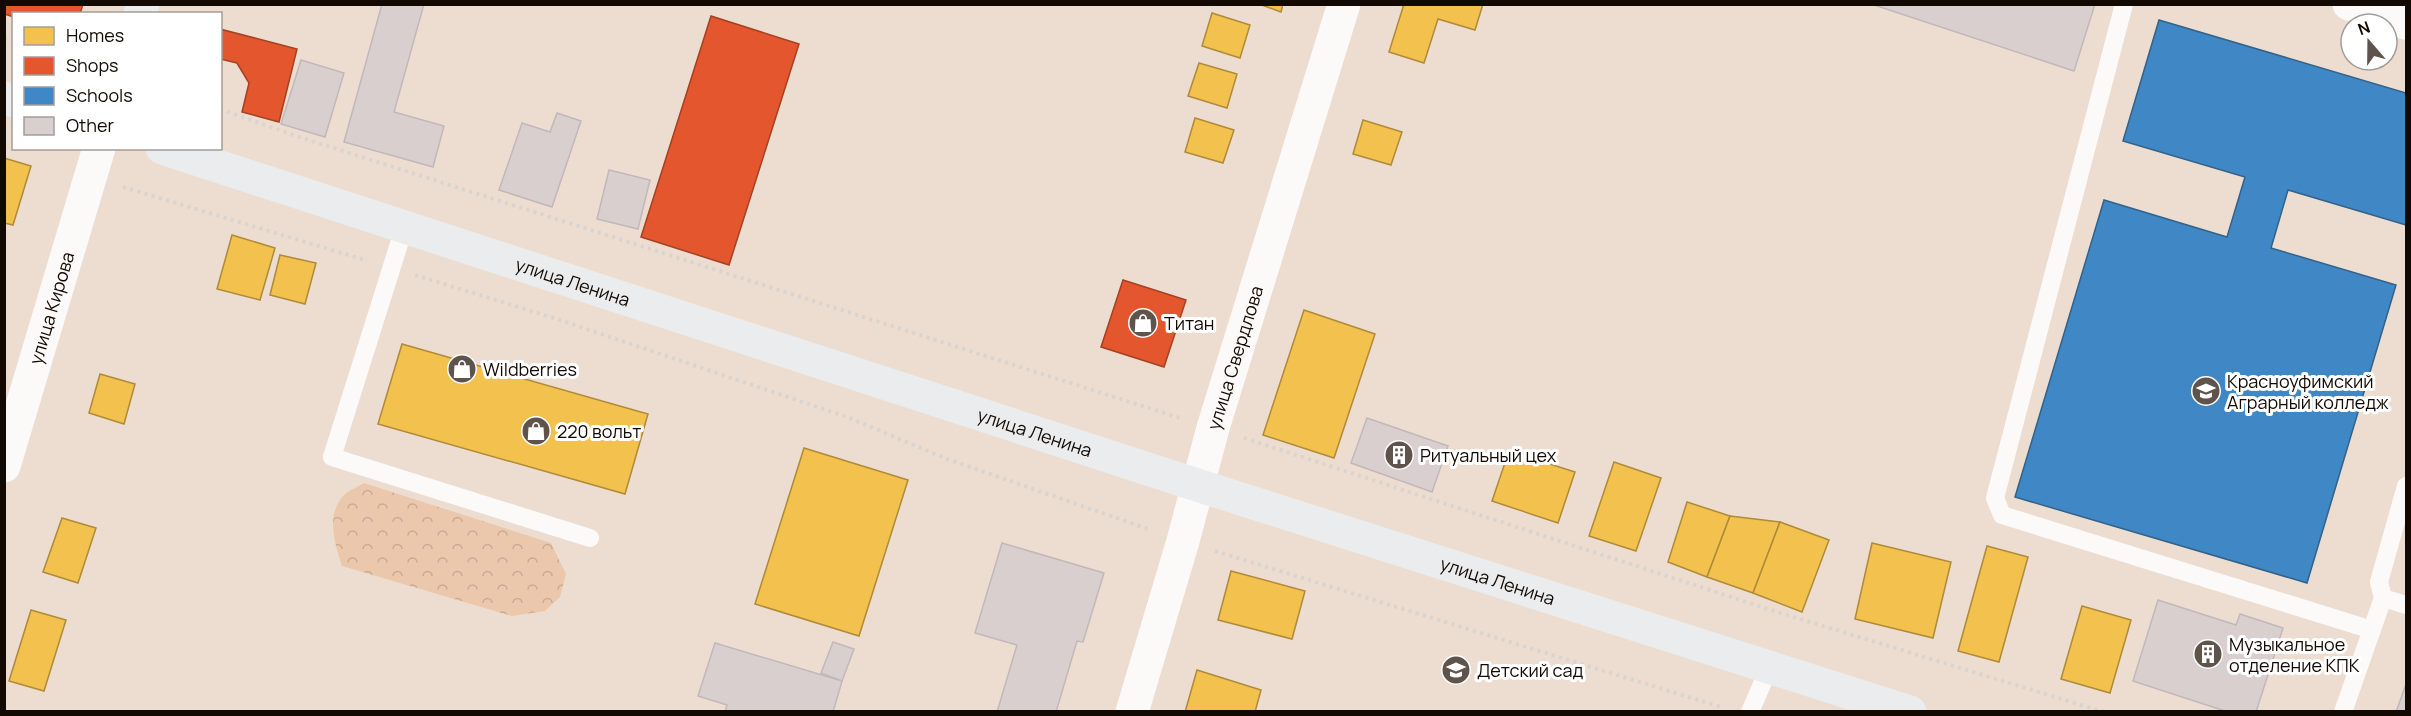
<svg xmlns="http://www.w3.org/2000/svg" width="2411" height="716" font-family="Manrope,sans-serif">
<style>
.forest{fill:url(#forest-crowns)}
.homes{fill:#f2c14e;stroke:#af8a38;stroke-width:1.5}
.shops{fill:#e4572e;stroke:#a54021;stroke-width:1.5}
.schools{fill:#3f88c5;stroke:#32628b;stroke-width:1.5}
.building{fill:#d9cfcf;stroke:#c2b8b9;stroke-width:1.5}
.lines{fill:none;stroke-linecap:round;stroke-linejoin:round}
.path{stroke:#d9d4cf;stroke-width:4;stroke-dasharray:3 4.5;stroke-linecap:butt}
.lane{stroke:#fcfaf8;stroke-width:18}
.street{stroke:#fcfaf8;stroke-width:33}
.secondary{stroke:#eaeced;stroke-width:33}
.labels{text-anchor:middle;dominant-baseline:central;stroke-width:6;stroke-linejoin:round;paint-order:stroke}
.street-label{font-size:18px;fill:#130903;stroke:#fff}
.poi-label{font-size:18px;fill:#130903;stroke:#fff;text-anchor:start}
</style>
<defs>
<pattern id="forest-crowns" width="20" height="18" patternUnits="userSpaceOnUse" patternTransform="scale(1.5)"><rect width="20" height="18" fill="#ebc8ac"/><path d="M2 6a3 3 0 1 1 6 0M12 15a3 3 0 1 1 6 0" fill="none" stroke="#c9aa92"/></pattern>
</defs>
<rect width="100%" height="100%" fill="#edddd0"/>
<!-- forest -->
<path class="forest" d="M364,483L551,543L566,574L560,597L545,611L512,616L342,566C335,544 325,515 344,495C349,490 358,487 364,483Z"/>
<!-- homes -->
<g class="homes">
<polygon points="1259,4 1283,4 1281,12"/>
<polygon points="1404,4 1483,4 1475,30 1438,19 1424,63 1389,52"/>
<polygon points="1212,13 1250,25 1240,58 1202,46"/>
<polygon points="1199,63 1237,74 1227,108 1188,96"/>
<polygon points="1195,118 1234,130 1223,163 1185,152"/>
<polygon points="1363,120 1402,132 1391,165 1353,154"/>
<polygon points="4,158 31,166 13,225 4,223"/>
<polygon points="232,235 275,248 260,300 217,289"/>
<polygon points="280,255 316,263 305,304 270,295"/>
<polygon points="1304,310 1375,334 1334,458 1263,435"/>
<polygon points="402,344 648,414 625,494 378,424"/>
<polygon points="100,374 135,384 124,424 89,413"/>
<polygon points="804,448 908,480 859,636 755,604"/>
<polygon points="1509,451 1575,472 1558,523 1492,501"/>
<polygon points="1614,462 1661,478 1636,551 1589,536"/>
<polygon points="1687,502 1730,516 1707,577 1668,562"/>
<polygon points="1730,516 1780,522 1753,593 1707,577"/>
<polygon points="62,518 96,528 78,583 43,572"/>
<polygon points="1780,522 1829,540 1802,612 1753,593"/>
<polygon points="1872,543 1951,562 1933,638 1855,619"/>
<polygon points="1987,546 2028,557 1999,662 1958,651"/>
<polygon points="1231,571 1305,591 1292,639 1218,620"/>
<polygon points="2082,606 2131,620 2110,693 2061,679"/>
<polygon points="31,610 66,620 44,691 9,681"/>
<polygon points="1197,670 1261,690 1255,712 1185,712"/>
</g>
<!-- shops -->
<g class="shops">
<polygon points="4,4 83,4 80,14 14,14 14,17 4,14"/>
<polygon points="711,16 799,44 729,265 641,237"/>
<polygon points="220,29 297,49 279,122 242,112 249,83 237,63 220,59"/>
<polygon points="1123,280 1186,300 1164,367 1101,347"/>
</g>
<!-- schools -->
<polygon class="schools" points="2159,20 2406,93 2406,225 2288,190 2271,248 2396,285 2307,583 2015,497 2104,200 2227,237 2245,177 2123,141"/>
<!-- building -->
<g class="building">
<polygon points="382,4 424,4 394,112 444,126 433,167 344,142"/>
<polygon points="1871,4 2095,4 2074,71"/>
<polygon points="301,60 344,73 325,137 281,124"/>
<polygon points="557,113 581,121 552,207 499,190 522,123 550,132"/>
<polygon points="609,170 650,180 638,229 597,219"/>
<polygon points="1367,418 1448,446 1432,492 1351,463"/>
<polygon points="1002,543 1104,573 1083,642 1077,641 1056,712 997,712 1017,645 975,633"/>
<polygon points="2158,600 2236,625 2240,614 2283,628 2256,712 2228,712 2133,681"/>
<polygon points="833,642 854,649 842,681 821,673"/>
<polygon points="715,643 842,681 833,712 725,712 727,705 698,696"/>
<polygon points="2406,684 2406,712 2396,712"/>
</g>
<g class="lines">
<!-- path -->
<g class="path">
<polyline points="4,38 14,41"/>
<polyline points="220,109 290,134 1180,418"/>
<polyline points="123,187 365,260"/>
<polyline points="415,275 557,319 847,417 947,459 1151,530"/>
<polyline points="1244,438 1774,611 2104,712"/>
<polyline points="1215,551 1724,708"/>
</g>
<!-- lane -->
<g class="lane">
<polyline points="2124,4 1995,498 2002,515 2372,630"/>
<polyline points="404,228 332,457 590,538"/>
<polyline points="2383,598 2406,605"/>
<polyline points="1750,712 1769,668"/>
<polyline points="2343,712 2383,598 2379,582 2406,486"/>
</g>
<!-- street -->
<g class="street">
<polyline points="2349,4 2406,23"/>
<path id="s1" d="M4,466L99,148"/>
<path id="s2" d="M1132,712L1183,541L1213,428L1344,4"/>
</g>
<!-- secondary -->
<g class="secondary">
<polyline points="140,14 143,4"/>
<polyline points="4,98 14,101"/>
<path id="s3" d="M162,148L1197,485L1910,712"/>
</g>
</g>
<!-- icons -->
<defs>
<g id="shop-disc" transform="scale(1.5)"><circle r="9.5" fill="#5f534b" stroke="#fff"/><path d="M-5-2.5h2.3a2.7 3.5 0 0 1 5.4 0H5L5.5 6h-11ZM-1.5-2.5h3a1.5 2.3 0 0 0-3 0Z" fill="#fff"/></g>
<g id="university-disc" transform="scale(1.5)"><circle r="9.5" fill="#5f534b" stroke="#fff"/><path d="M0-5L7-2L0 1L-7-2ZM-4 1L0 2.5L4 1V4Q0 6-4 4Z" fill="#fff"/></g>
<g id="building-disc" transform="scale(1.5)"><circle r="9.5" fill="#5f534b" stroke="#fff"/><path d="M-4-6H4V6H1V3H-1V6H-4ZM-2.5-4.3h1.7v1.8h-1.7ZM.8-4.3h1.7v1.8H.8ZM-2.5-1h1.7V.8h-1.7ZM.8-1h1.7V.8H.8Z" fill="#fff"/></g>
<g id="school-disc" transform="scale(1.5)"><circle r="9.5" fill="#5f534b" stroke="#fff"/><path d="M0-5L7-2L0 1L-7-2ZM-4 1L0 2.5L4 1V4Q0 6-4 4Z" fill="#fff"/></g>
</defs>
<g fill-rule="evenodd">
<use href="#shop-disc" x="1143" y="323"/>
<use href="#shop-disc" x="462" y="369"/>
<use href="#university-disc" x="2206" y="391"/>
<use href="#shop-disc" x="536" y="431"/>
<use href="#building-disc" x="1399" y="455"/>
<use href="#building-disc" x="2208" y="654"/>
<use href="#school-disc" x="1456" y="670"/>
</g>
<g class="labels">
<!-- street labels -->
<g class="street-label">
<text stroke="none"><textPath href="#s3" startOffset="432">улица Ленина</textPath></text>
<text stroke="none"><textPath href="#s1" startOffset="165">улица Кирова</textPath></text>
<text stroke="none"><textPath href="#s2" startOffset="369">улица Свердлова</textPath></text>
<text stroke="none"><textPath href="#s3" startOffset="918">улица Ленина</textPath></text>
<text stroke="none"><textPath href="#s3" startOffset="1404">улица Ленина</textPath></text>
</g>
<!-- poi labels -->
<g class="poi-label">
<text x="1164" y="323">Титан</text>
<text x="483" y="369">Wildberries</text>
<text x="2227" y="381">Красноуфимский<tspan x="2227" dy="21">Аграрный колледж</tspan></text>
<text x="557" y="431">220 вольт</text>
<text x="1420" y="455">Ритуальный цех</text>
<text x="2229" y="644">Музыкальное<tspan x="2229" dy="21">отделение КПК</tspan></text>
<text x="1477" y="670">Детский сад</text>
</g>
</g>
<!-- border -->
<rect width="2411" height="716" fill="none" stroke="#130903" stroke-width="12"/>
<!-- legend -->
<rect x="12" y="12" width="210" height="138" fill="#ffffff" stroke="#a19d9a" stroke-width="1.5"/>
<rect x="24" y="27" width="30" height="18" fill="#f2c14e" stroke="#a19d9a" stroke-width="1.5"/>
<text x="66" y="42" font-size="18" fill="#130903">Homes</text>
<rect x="24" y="57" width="30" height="18" fill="#e4572e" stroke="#a19d9a" stroke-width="1.5"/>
<text x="66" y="72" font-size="18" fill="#130903">Shops</text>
<rect x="24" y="87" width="30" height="18" fill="#3f88c5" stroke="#a19d9a" stroke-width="1.5"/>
<text x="66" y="102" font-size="18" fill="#130903">Schools</text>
<rect x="24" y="117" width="30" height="18" fill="#d9cfcf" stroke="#a19d9a" stroke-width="1.5"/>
<text x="66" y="132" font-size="18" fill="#130903">Other</text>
<!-- north arrow -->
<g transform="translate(2369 42) rotate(340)"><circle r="28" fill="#ffffff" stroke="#a19d9a" stroke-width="1.5"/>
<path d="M0-4.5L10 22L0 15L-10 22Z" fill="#5f534b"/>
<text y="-9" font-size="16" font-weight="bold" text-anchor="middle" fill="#130903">N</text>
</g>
</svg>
